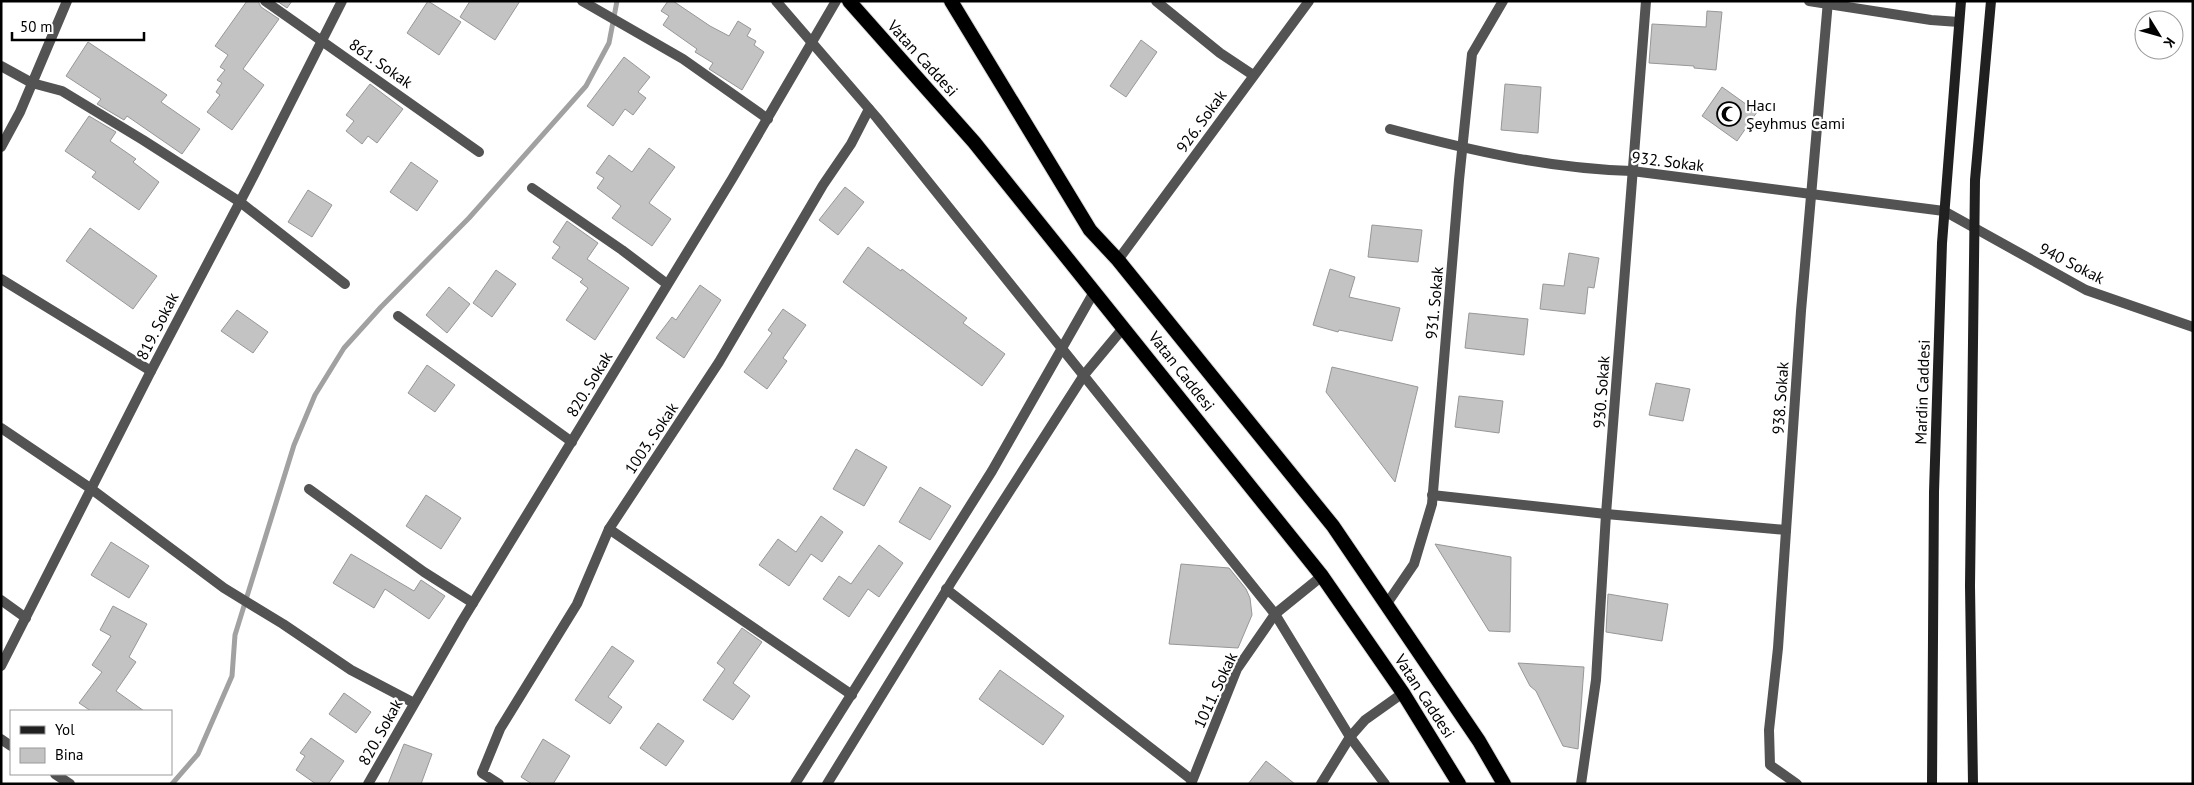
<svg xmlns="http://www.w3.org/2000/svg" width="2194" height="785" font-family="'PT Sans',sans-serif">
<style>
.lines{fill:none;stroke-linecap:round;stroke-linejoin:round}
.stream{stroke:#a1a1a1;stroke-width:5}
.building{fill:#c3c3c3;stroke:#979797}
.trunk-casing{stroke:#dbdbdb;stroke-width:16}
.minor{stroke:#535353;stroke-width:10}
.tertiary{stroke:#535353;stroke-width:10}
.secondary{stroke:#202020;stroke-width:10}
.trunk{stroke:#000;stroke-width:14}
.labels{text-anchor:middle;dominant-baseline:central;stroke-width:4.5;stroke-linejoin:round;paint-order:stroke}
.street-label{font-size:16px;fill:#000;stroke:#fff}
.poi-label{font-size:16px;fill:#000;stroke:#fff;text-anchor:start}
</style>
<rect width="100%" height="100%" fill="#fff"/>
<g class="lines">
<!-- stream -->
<polyline class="stream" points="172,784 198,754 232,676 235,635 294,445 315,395 344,348 381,307 469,218 586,86 609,43 617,1"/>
</g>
<!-- building -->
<g class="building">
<polygon points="247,1 258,1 261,7 279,19 243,69 264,85 232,130 207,112 220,95 216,92 222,83 217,80 225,70 220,67 228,55 215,46"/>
<polygon points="277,1 292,1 287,8"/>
<polygon points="428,1 461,22 439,55 407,33"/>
<polygon points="470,1 520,1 495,40 460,17"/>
<polygon points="668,1 673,1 710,26 729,36 738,21 751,29 747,36 756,41 754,45 764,52 742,90 709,69 713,63 695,52 697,49 663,25 669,16 661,11"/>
<polygon points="1707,11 1722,12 1716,70 1694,68 1694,66 1649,63 1652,24 1706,27"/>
<polygon points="1141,40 1157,52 1126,97 1110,86"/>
<polygon points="88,42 167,95 161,102 200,129 182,154 127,116 124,120 97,104 101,99 66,76"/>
<polygon points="624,57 650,77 638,92 646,98 633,115 625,109 613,126 587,106"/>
<polygon points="370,84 403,109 377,143 368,136 362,144 346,131 354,121 346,115"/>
<polygon points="1505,84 1541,87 1538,133 1501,130"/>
<polygon points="1722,87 1757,112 1737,141 1702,116"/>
<polygon points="89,116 116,132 110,141 136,159 133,162 159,182 139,210 92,177 96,172 65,151"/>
<polygon points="649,148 675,167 649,203 671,219 652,246 612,218 621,206 597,188 604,178 596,173 609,155 632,172"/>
<polygon points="411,162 438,181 417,211 390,192"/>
<polygon points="845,187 864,202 838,235 819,220"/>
<polygon points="308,190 332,205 312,237 288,222"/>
<polygon points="567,221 598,243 587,259 629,288 595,340 566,320 588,288 580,282 583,279 552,258 560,247 553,242"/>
<polygon points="1372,225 1422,230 1418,262 1368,257"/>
<polygon points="90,228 157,276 133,309 66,261"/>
<polygon points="868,247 901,271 902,269 967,318 963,323 1005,354 982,386 843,282"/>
<polygon points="1569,253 1599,258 1594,288 1588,287 1585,314 1540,309 1543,284 1564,286"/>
<polygon points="1330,269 1355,277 1349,297 1400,308 1392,341 1339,330 1338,332 1313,325"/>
<polygon points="496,270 516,284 492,317 473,303"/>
<polygon points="700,285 721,300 684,358 656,338 672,317 676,320"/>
<polygon points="449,287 470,304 447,333 426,315"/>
<polygon points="783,309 806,325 783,358 787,361 767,389 744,372 772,333 768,330"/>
<polygon points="237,310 268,332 253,353 221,331"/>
<polygon points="1469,313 1528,319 1524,355 1465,348"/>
<polygon points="427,365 455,385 435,412 408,393"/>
<polygon points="1332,367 1418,387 1395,482 1326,392"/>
<polygon points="1656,383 1690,389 1683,421 1649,415"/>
<polygon points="1459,396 1503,401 1499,433 1455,427"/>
<polygon points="856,449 887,467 864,506 833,489"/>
<polygon points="920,487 951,506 930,540 899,522"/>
<polygon points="426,495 461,518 441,549 406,526"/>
<polygon points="821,516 843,532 822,562 811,554 789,586 759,565 778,539 796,552"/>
<polygon points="111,542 149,566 129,598 91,575"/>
<polygon points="1435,544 1511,557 1510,632 1489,631"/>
<polygon points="879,545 903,563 879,597 868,589 849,617 823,599 839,576 851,584"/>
<polygon points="351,554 414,591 421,580 445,596 429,619 385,589 374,608 333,583"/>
<polygon points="1181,564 1229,568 1246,589 1250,598 1252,615 1238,648 1169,644"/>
<polygon points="1608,594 1668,604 1662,641 1606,632"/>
<polygon points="113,606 147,624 129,657 136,662 116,691 144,711 91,711 79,703 102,672 92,665 111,636 100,630"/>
<polygon points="742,628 762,642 733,683 750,696 733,720 703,700 725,669 717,663"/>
<polygon points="612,646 634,661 608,697 622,707 610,724 575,700"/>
<polygon points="1518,663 1584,667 1578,749 1563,746 1536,691 1530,686"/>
<polygon points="1000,670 1064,716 1043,745 979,699"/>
<polygon points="344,693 371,712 356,733 329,714"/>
<polygon points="658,723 684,741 666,766 640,748"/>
<polygon points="311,738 344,761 328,784 316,784 296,770 305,756 300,753"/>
<polygon points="543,739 570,756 553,784 532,784 521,777"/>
<polygon points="404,744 432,754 421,784 388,784"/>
<polygon points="1266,761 1295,784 1248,784"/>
</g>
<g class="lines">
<!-- trunk casing -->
<g class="trunk-casing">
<g id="trunk">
<polyline points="849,1 974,142 1322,576 1403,693 1459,784"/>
<polyline points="951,1 1090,230 1118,260 1333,526 1479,741 1504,784"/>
</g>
</g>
<!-- minor -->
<g class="minor">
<polyline points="265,1 479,152"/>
<polyline points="582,1 683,59 768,119"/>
<polyline points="776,1 877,118 1275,614 1350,737 1385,784"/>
<polyline points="1156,1 1220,53 1253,75"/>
<polyline points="1809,1 1931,20 1959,22"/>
<polyline points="1,66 32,83 62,91 143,140 240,202 345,284"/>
<path d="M1390,129C1469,150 1550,169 1632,171L1944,211L2086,290L2193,327"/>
<polyline points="532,188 622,250 667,284"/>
<polyline points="1118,260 1309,1"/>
<polyline points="1,279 151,371"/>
<polyline points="398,316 572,442"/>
<polyline points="1,428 90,488 224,588 283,624 351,670 414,703"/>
<polyline points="309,489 424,572 473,603"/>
<polyline points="1432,495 1606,514 1786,530"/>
<polyline points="609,529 852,695"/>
<polyline points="946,589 1192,780"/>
<polyline points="1,600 26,618"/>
<polyline points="1386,605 1414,564 1432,504 1459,180 1472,54 1503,1"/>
<polyline points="1,666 151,371 254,175 342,1"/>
<polyline points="1,739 11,746"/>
<polyline points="55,774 70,784"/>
<polyline points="368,784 462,621 732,179 836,1"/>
<polyline points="499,784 482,773 500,729 577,604 609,529 719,362 823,185 851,144 869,109"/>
<polyline points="1191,784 1237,669 1275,614 1322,576"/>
<polyline points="1321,784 1350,737 1365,720 1403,693"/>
<polyline points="1581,784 1596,680 1606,514 1646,1"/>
<polyline points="1797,784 1770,765 1769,730 1778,648 1801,311 1828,1"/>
</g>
<!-- tertiary -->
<g class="tertiary">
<polyline points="1,147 20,112 67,1"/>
<polyline points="795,784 992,471 1094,292"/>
<polyline points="827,784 952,581 1084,375 1124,327"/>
</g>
<!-- secondary -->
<g class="secondary">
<polyline points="1932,784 1934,492 1942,243 1961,1"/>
<polyline points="1973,784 1970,586 1975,180 1991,1"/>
</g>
<!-- trunk -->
<use href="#trunk" class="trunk"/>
</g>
<!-- icons -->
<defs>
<g id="mosque-ring" transform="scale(1.25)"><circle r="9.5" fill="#fff" stroke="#000" stroke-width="1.5"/><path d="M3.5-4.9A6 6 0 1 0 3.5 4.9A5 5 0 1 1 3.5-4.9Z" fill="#000"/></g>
</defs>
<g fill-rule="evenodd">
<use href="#mosque-ring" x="1729" y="114"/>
</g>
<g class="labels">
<!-- street labels -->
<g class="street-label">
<text transform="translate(923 58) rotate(48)">Vatan Caddesi</text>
<text transform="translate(381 63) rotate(35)">861. Sokak</text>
<text transform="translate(1201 121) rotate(-54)">926. Sokak</text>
<text transform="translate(1668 161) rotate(7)">932. Sokak</text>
<text transform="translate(2072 263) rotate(27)">940 Sokak</text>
<text transform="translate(1434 303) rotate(-85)">931. Sokak</text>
<text transform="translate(157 326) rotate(-63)">819. Sokak</text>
<text transform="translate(1182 371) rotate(52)">Vatan Caddesi</text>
<text transform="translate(589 384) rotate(-59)">820. Sokak</text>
<text transform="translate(1601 392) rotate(-86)">930. Sokak</text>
<text transform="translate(1922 392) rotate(-88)">Mardin Caddesi</text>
<text transform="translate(1780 398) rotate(-86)">938. Sokak</text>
<text transform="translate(651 438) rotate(-56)">1003. Sokak</text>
<text transform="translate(1215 690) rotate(-65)">1011. Sokak</text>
<text transform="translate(1425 696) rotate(57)">Vatan Caddesi</text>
<text transform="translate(380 732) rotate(-61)">820. Sokak</text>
</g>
<!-- poi labels -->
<g class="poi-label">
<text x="1746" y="105">Hacı<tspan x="1746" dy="18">Şeyhmus Cami</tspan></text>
</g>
</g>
<!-- border -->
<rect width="2194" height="785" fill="none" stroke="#000000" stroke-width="5"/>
<!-- legend -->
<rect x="10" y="710" width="162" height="65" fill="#ffffff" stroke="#999999"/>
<rect x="20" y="726" width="25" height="8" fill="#202020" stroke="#999999"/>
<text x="55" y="735" font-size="15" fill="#000000">Yol</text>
<rect x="20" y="748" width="25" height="15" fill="#c3c3c3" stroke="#999999"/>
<text x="55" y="760" font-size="15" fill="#000000">Bina</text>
<!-- north arrow -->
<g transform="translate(2159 35) rotate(127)"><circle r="24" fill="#ffffff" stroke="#999999"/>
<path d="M0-4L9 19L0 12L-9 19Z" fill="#000000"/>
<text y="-8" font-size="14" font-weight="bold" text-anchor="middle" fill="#000000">K</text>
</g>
<!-- scale -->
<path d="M12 32v8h132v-8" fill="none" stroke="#000000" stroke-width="2.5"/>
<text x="20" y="32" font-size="15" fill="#000000" stroke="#ffffff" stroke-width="4" paint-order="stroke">50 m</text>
</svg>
